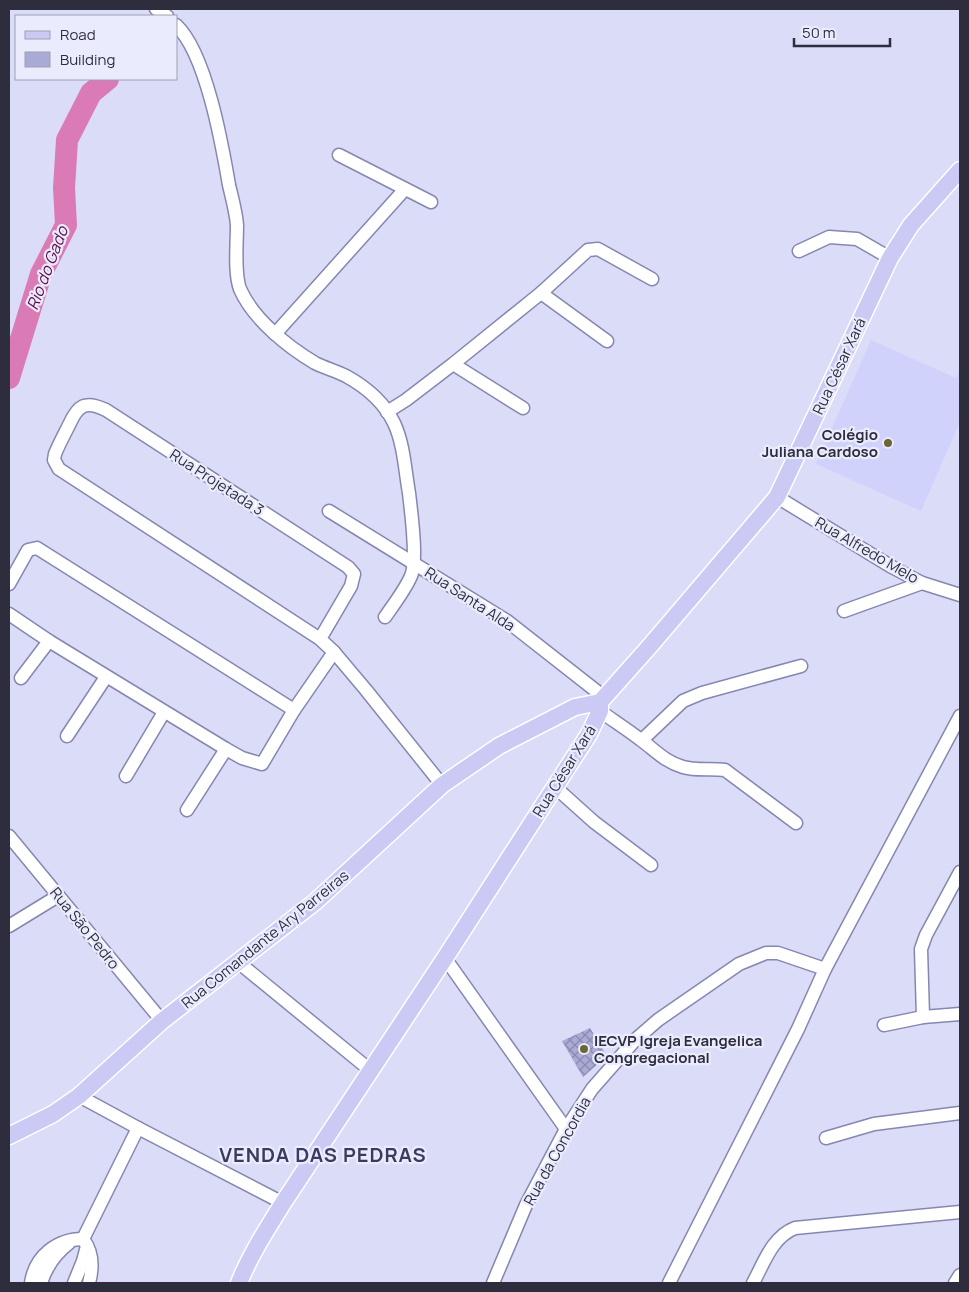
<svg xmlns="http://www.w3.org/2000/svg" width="969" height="1292" font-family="Manrope,sans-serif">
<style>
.built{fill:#d1d2fc}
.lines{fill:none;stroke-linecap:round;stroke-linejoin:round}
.river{stroke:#db7bb6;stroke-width:22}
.building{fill:url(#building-cross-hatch)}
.minor-casing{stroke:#8687b0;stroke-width:15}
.major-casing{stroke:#fff;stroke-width:19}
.minor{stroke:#fff;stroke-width:12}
.major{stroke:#cacaf5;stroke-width:16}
.poi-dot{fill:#6b6633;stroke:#eaebfd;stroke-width:2}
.labels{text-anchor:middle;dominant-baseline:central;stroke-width:4.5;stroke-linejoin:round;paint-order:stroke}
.street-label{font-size:15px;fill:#2d2d3e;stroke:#eaebfd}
.poi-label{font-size:15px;font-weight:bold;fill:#2d2d3e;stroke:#eaebfd;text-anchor:end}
.water-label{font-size:16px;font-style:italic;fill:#610a48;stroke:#eaebfd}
.district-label{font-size:20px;font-weight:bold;letter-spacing:1px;fill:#3b3b5f;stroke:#eaebfd}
</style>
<defs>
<pattern id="building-cross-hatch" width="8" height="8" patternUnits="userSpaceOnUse" patternTransform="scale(1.25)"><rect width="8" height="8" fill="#a9aad5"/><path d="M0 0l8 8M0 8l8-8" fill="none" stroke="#8a8bae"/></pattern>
</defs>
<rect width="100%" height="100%" fill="#dbdcf8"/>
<!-- built -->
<polygon class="built" points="871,340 956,378 960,369 960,422 921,511 816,464"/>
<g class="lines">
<!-- river -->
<polyline class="river" points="9,378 41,274 66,225 64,188 67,140 91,93 108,79"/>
</g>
<!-- building -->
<polygon class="building" points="590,1028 607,1056 583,1077 562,1041"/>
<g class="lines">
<!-- minor casing -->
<g class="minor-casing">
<g id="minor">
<polyline points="156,9 167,16"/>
<path d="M176,25C206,53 222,144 229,185C232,198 236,212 237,225C237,243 234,273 240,289C253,319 288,347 315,363C325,368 336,371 346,376C366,387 384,402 394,423C404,444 405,471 409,493C411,511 418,561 411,576C405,590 394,604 385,617"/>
<polyline points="339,155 431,202"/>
<polyline points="799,251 829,237 857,239 890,258"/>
<polyline points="541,293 607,341"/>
<polyline points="275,334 405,189"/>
<polyline points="453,364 523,408"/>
<polyline points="387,412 406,400 453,364 541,293 588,250 598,249 652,279"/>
<polyline points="777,497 892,567 922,583 960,595"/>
<polyline points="329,511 507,621 604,697"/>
<polyline points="9,584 28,550 37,548 294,710"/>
<polyline points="844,611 922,583"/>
<polyline points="9,614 49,641 226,749 242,758 262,764 294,710 334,652"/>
<path d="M320,639L351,586L354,574L348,567L106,410C85,400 78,405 69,425C64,435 59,444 55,454L54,460L59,469L320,639L334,652L366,690L442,785"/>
<polyline points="21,678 49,641"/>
<path d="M600,711C614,721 628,730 641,740C655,750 665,762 683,767C696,771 711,768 725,770L796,823"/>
<polyline points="67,736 106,677"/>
<polyline points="642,740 683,701 702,693 801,666"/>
<polyline points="126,776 164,712"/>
<polyline points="555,787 594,822 651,865"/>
<polyline points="187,810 226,749"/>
<polyline points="9,836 162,1021"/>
<polyline points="9,926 58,896"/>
<polyline points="445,958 566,1129"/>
<polyline points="238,962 370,1070"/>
<polyline points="923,1017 921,949 926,935 960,872"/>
<polyline points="884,1025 923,1017 960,1014"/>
<polyline points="79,1096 138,1128 283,1203"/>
<polyline points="826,1138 874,1124 960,1113"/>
<polyline points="83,1239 138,1128"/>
<path d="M83,1239C93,1252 93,1268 89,1283"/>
<path d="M31,1283C35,1256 57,1239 83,1239"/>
<path d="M41,1283C46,1267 56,1253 69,1243"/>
<polyline points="74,1283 83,1261 87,1246"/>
<polyline points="493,1283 526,1205 566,1129 592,1089 635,1040 658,1020 739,964 766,953 778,953 825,969"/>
<polyline points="669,1283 798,1029 825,969 960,716"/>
<path d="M753,1283C764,1263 772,1237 795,1228L960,1212"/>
<polyline points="955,1283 960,1275"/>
</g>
</g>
<!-- major casing -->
<g class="major-casing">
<g id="major">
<polyline points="9,1136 53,1114 79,1096 162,1021 315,902 442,785 499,746 575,707 600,702"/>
<path d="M239,1283C250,1255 267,1229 283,1203L445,958L589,734L600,711V702L649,647L777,497L890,258L911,225L960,170"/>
</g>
</g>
<!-- minor -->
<use href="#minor" class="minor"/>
<!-- major -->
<use href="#major" class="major"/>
</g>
<!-- markers -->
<g class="poi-dot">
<circle cx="888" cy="443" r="5"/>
<circle cx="584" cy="1049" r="5"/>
</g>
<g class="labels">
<!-- street labels -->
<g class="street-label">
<text transform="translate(839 366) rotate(-65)">Rua César Xará</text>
<text transform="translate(217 482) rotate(33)">Rua Projetada 3</text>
<text transform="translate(867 550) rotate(30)">Rua Alfredo Melo</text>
<text transform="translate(470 599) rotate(33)">Rua Santa Alda</text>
<text transform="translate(564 771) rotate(-58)">Rua César Xará</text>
<text transform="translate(85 928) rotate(51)">Rua São Pedro</text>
<text transform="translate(265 939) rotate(-39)">Rua Comandante Ary Parreiras</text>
<text transform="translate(557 1151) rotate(-61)">Rua da Concordia</text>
</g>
<!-- poi labels -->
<g class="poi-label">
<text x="878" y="434">Colégio<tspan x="878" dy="17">Juliana Cardoso</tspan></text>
<text x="594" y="1040" text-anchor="start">IECVP Igreja Evangelica<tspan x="594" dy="17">Congregacional</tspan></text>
</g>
<!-- water labels -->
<g class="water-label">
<text transform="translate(47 268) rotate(-69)">Rio do Gado</text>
</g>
<!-- district labels -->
<g class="district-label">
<text x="323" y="1154">VENDA DAS PEDRAS</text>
</g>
</g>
<!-- border -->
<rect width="969" height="1292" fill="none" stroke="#2d2d3e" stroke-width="20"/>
<!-- legend -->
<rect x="15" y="15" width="162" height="65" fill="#eaebfd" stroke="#9e9fb1"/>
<rect x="25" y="31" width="25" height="8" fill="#cacaf5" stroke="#9e9fb1"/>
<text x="60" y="40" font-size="15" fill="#2d2d3e">Road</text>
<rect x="25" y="52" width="25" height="15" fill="#a9aad5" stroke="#9e9fb1"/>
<text x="60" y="65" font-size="15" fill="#2d2d3e">Building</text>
<!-- scale -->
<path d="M794 38v8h96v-8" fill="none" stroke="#2d2d3e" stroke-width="2.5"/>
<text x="802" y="38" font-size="15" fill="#2d2d3e" stroke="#eaebfd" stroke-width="4" paint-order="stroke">50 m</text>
</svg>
